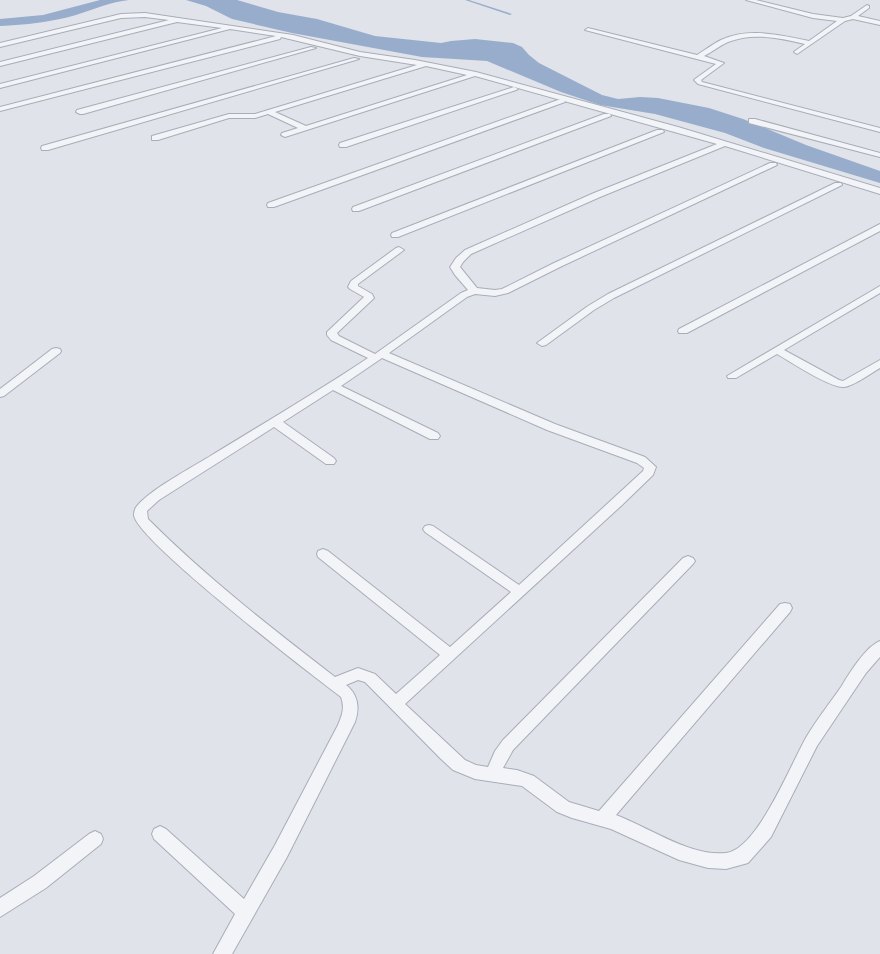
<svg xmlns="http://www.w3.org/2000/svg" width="880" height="954" font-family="'Public Sans',sans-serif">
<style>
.water{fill:#98adcc}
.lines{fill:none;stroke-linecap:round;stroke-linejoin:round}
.stream{fill:#98adcc;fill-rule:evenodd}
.street-casing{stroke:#a8adb8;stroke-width:2}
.street{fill:#f3f4f8;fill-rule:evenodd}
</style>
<rect width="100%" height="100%" fill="#e0e3ea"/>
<!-- water -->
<g class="water">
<path d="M100,0H129C111,2 94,9 76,15C52,22 25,25 0,26V19L43,15Z"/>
<polygon points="186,0 237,0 278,12 317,19 375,36 441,43 451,41 475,39 513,43 522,47 529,55 539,63 602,95 618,99 640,97 658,98 709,108 743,119 806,145 880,171 880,183 764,148 725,133 655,114 600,105 561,92 487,61 422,57 292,33 232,19 206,6"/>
</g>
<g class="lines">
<!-- stream -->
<polygon class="stream" points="465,0 469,0 512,14 510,15"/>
<!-- street casing -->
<g class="street-casing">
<g id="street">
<path d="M746,0H756L813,14L843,18L851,16L867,5L869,6V8L858,16L880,21V25L853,19L845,21L797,54L794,52L795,51L805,44C779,38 753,32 728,42C719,46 712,52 704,56L724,63L701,80L702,82L880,128V132L698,84L694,80L695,79L716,64L585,30L588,28L697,55C705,50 713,44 721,40C749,27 780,35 809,41L837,21L813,18Z"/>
<path d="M145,13L293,35L360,52L415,60L476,72L678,127L880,188V194L725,146L600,197L471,254L463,262L460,267L477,288L495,290L502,289L554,263L770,163H776L777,165L560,267L508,293L495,296L475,294L467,297L389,353L555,424L645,457L656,467L653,475L622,505L405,704L465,760L476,765L488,767L495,751L503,740L683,558L688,556L693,558L695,561L693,564L513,750L503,768L517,770L534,776L569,802L599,811L780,604L785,603L790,604L792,608L790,612L616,815C648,827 691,857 726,853C758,849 791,763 807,736C817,719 830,703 841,687C849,674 866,646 880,641V657L866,673L817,746L771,837L748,863L726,869L708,868L679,860L611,829L572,818L557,812L522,786L475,779L453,770L441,759L365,682L358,680L346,685C358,694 360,708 355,722L287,857L232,954H213L235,914L154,839L152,834L154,829L160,826L166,829L244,899L275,845L338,725C342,715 345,708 341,697C312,675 135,539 134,515C134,512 135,508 137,506C151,489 191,468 212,455C264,423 317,392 368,358L331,340L327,335V332L364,297L350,289L348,287L351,281L396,248L399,247L404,250L358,284V286L372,294L374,298L372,300L337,333L339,336L375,354L461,293L468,290L455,275L450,267L456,258L465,250L594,193L717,144L475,76L285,137L281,135L282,133L298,128L268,114L255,118H229L158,140H152V136L229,114H255L417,65L360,56L281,37L280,39L0,111V107L276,36L230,29L0,88V84L222,28L177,22L0,66V62L169,20L145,17L121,18L0,47V43L121,14ZM426,66L467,75L306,126L275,112ZM382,358L547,430L637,463L644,468L643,471L519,585L433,526L429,525L425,526L423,529L425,532L511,592L450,647L328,551L323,549L318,551L317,554L318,557L440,655L396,694L375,674L358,668L335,677C270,627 206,577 148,519L147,511L159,500L274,427L326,464H334L336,461L334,458L283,422L333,390L430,439H438L440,436L438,433L341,386Z"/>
<polygon points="311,47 316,48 83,114 80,114 76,112 77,110"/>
<polygon points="354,58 359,59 48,150 42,150 41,148 42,146"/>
<polygon points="514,87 518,89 516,90 346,147 340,147 339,145 340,143"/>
<polygon points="558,100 564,100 565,102 274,207 268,207 267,205 268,203"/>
<polygon points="604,114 610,114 611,116 359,211 353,211 352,209 353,207"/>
<polygon points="749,119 755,119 880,153 880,157 749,123"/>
<polygon points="657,130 663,130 664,132 398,237 392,237 391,235 392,233"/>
<polygon points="835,183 841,183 842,185 614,298 594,310 546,345 542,346 537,343 588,306 608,294"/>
<polygon points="880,224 880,231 687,333 679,333 678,331 679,329"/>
<path d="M880,286V293L784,350L839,380L843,381L880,360V368C871,373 854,386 844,387C830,388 791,362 777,354L736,378H728L727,376Z"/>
<polygon points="56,348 60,349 61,351 60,353 4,396 0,397 0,389 52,349"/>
<polygon points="95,831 101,834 103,839 101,844 46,888 0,917 0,898 34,876 89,834"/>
</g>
</g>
<!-- street -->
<use href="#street" class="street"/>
</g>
</svg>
